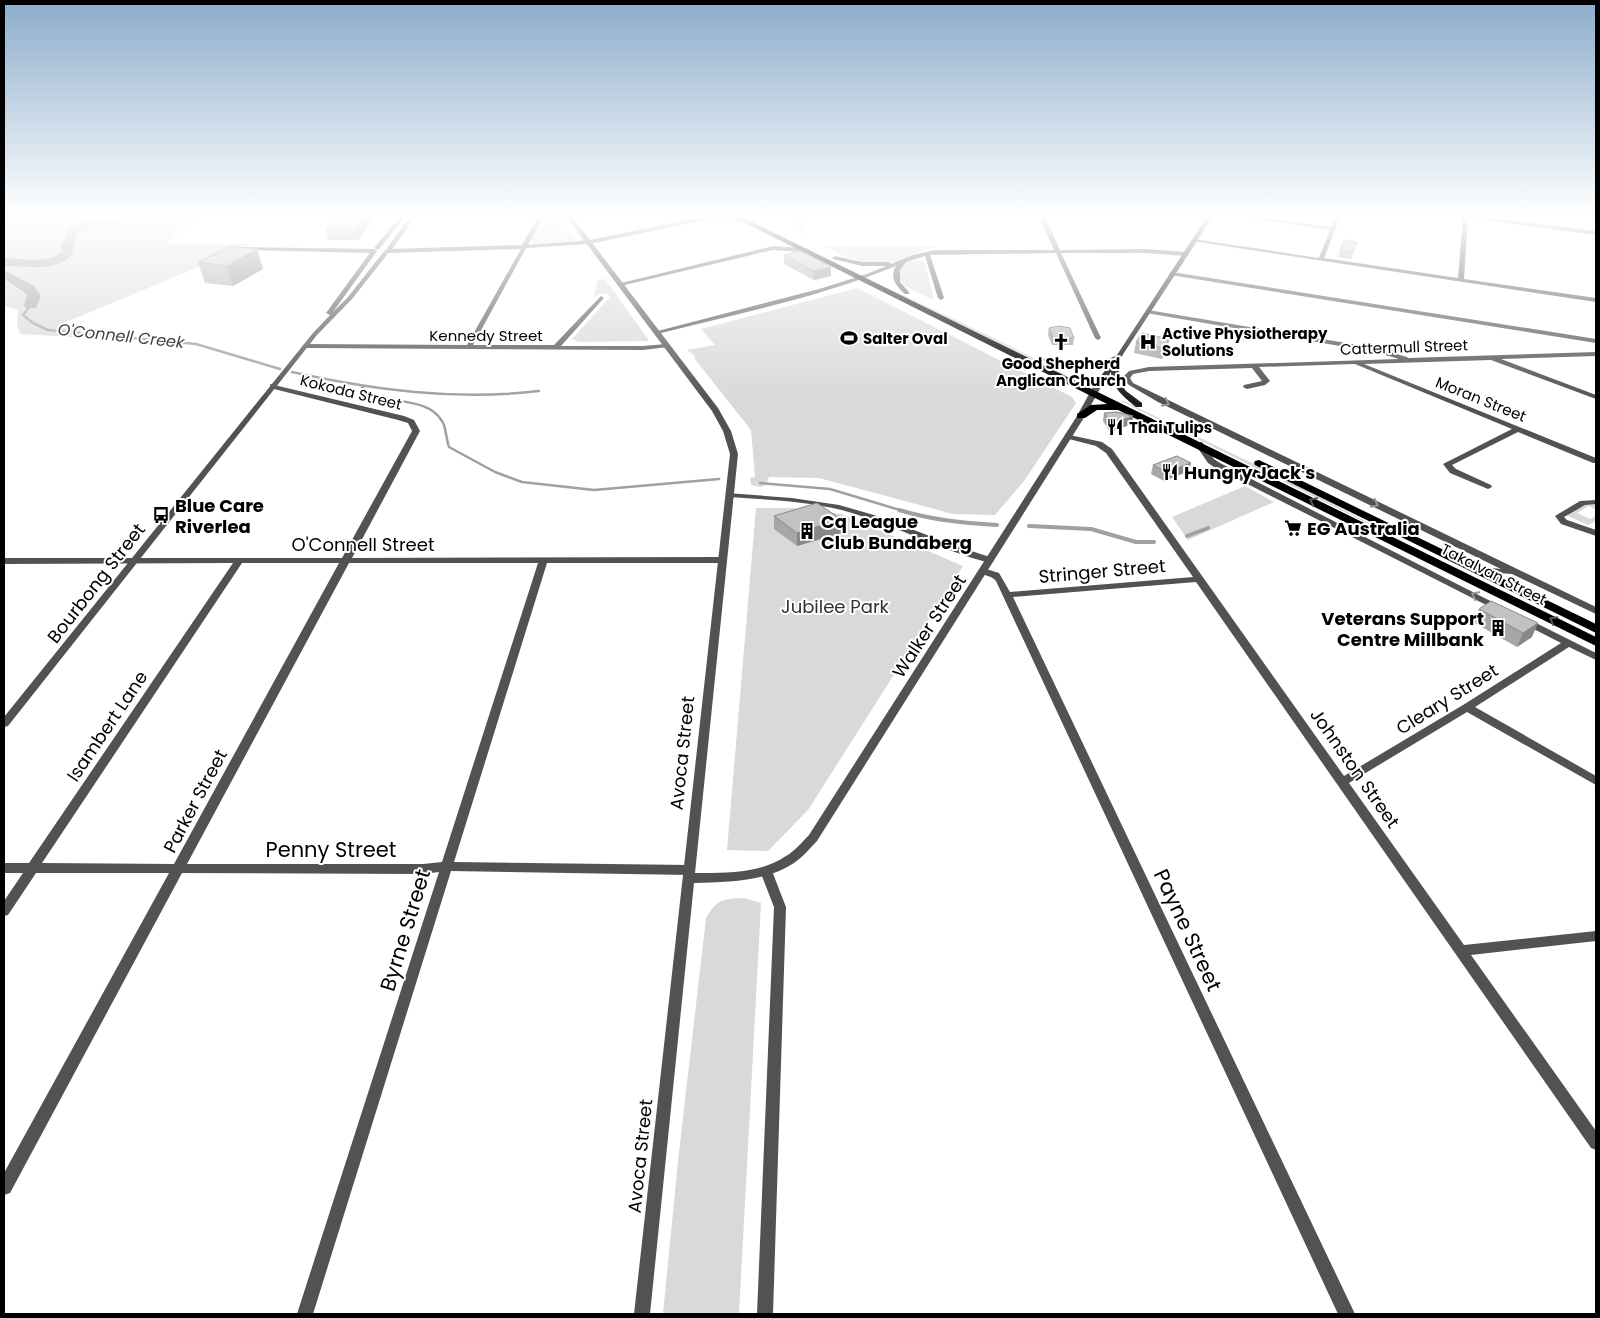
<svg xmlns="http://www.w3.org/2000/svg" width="1600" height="1318" font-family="Poppins,sans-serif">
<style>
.green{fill:#d9d9d9}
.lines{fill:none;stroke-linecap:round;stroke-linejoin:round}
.stream-far1{stroke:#a0a0a0;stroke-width:2.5}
.stream{stroke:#a0a0a0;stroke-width:4}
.river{fill:#a0a0a0;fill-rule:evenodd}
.minor{fill:#525252;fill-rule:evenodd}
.tertiary{fill:#525252;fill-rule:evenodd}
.secondary{fill:#1f1f1f;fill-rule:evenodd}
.trunk{fill:#000;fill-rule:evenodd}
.wall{fill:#a7a7a7}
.shaded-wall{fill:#888}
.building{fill:#c2c2c2;stroke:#888}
.oneway{stroke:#979797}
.oneway2{stroke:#595959}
.labels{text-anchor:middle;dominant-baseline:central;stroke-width:4;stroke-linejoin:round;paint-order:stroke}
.far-poi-label{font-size:15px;font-weight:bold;fill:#000;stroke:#fff;text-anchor:start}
.far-street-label{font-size:15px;fill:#000;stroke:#fff}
.far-water-label{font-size:16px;font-style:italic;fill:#414141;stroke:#fff}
.poi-label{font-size:18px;font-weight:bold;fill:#000;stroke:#fff;text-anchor:start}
.street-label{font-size:18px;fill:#000;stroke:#fff}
.park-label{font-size:18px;fill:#303030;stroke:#fff}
.near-street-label{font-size:21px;fill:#000;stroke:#fff}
</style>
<rect width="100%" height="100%" fill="#fff"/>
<!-- green -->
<g class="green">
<polygon points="4,215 202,215 164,244 254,244 59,325 86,327 73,337 21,334 17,326 18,310 4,306"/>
<polygon points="546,215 558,215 575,238 574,240 538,244 531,243"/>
<polygon points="792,215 806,215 806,235 791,228"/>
<path d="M823,246H936V247C924,248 914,254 903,259C874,270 849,259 823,246Z"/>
<polygon points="912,260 920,260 925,263 934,300 907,287 899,281 897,273 902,265"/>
<polygon points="605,279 648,339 648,341 579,342 572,339 610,297 608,294 599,294 594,297 598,280"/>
<polygon points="878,283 1000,341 1066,375 1064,376"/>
<polygon points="857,288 1072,397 1076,403 1024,481 995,515 953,514 819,478 769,477 766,485 761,487 751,485 750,478 755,477 751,430 694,358 696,357 687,350 715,345 701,329"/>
<polygon points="1122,400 1287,480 1419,549 1121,401"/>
<polygon points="1245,486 1274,502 1188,540 1172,517"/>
<polygon points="1587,504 1596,504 1596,510 1589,506 1577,513 1590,519 1596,516 1596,521 1588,525 1566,515"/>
<polygon points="756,508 792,508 841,514 963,566 808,810 768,851 727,850"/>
<path d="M744,898L761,903L760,923L739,1314H663L678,1161L706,918C717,899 723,899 744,898Z"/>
</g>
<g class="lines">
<!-- stream-far1 -->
<g class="stream-far1">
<polyline points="31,305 23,315 33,323 48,330 196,344 280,369"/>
<path d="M292,372C374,390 455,401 539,391"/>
<path d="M362,387C366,390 370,395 374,396C396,403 429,399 442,421C446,426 446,439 449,447L495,472L522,482L594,490L719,479"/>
<polyline points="760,483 830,489 903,511"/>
</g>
<!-- stream -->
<g class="stream">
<path d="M899,510C932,520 963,523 997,525"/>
<polyline points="1029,526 1091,529 1136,542 1154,542"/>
<polyline points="1187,536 1208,528"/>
</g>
<!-- river -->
<g class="river">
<path d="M118,215H133C120,228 94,225 78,233L73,246V253C57,274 26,265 4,266V258C22,258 47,265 61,252V246L69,229L82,223Z"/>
<polygon points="4,270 34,286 41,296 36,308 26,308 24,305 27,296 24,292 4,279"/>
</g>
<!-- minor -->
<g class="minor">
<polygon points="539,215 545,215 528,245 589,240 706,216 725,215 747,220 744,222 725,219 706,220 589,244 526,248 473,345 554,345 601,296 604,298 603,299 561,346 643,346 666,344 669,346 668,347 643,350 305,348 302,346 305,344 467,345 521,249 388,253 385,251 388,249 522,245"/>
<path d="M1038,215H1044L1060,250L1146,249L1186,252L1189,254L1186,256L1146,253H1061L1101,338L1098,340L1095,338L1056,253L930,255L944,298L941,300L938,298L925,256L906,262L900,270V282L909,292V294H905C896,286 889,277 896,266C821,297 736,314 657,334L654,332L819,289L867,274L886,266H862L833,259L832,258L835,256L862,262H888L891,264L913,255L935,250H1054Z"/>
<polygon points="1230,215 1243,215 1331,227 1335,215 1341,215 1324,258 1458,278 1463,217 1455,215 1469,215 1596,231 1596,235 1468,218 1464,279 1596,298 1596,302 1191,241 1194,239 1319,258 1330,230"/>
<polygon points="773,246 802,248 805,250 802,252 773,250 620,286 617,284"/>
<polygon points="243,247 374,249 377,251 374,253 241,250 240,249"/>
<polygon points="1172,272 1596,339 1596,343 1170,275 1169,274"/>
<polygon points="1148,310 1376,348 1407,357 1408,358 1596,352 1596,356 1501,359 1596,395 1596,399 1491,360 1364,364 1596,458 1596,463 1593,463 1518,432 1452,465 1456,469 1491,485 1492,487 1488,489 1450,473 1443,464 1512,429 1355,364 1259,367 1270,381 1265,385 1247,389 1243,387 1244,385 1262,381 1252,368 1149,371 1133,374 1130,378 1133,383 1164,398 1596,607 1596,614 1512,574 1472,571 1470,569 1472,567 1475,566 1501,569 1158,402 1129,385 1122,378 1129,371 1149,367 1399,359 1375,352 1146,313 1145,312"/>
<path d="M270,384L404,416L414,420L420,431L352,558L722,557L726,560L722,563H547L454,862L689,865L693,867L695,870L693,873L689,875L451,871L313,1314H297L439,872L423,874L182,873L10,1193L4,1195V1173L169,873H36L8,915L4,916V901L23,873H4V863H29L233,563L4,564V558H342L412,431L408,423L398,420L270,388ZM242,563H339L174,864L42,863ZM349,563H538L442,862L423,864H187Z"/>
<path d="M1065,434L1102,442L1112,449L1344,776L1463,705L1561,643L1522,623L1520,621L1522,619H1528L1596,653V660L1569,647L1475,707L1596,776V785L1467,712L1349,783L1464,945L1596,931V941L1471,955L1596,1131V1150L1591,1148L1196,582L1013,597L1355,1314H1338L996,581C991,575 983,576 978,571L983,568L999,573L1010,592L1193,577L1106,453L1096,446L1065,438Z"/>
<polygon points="1196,442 1202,442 1214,459 1220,463 1506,609 1501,612 1498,611 1214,467 1208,463 1195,444"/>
<path d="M727,493L792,498L839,505L874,515L959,547L993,558L994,560L990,563C942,551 899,527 852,513C813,501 771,500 730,497L726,495Z"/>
<polygon points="1596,500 1596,504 1585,505 1564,517 1567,520 1596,530 1596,536 1561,524 1555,516 1580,501"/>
<polygon points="766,866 770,868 772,871 786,907 773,1314 757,1314 774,907 760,871 762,868"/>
</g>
<!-- tertiary -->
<g class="tertiary">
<polygon points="401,215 407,215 379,249 375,249 375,247"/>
<polygon points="411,215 417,215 392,249 388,249 387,248"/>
<path d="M565,215H571L718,408L731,431L738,454L695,873C725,873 760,874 786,856C795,851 802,842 809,835L1077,416L1094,385L1098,383L1102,385L1085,416L817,841C810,848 803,857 794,863C765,882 728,882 694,883L650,1314H634L730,454L723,431L712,411Z"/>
<polygon points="374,249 377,251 333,312 348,297 385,250 390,251 352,299 317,335 8,726 4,727 4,717 313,333 330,315 326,313 372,250"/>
</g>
<!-- secondary -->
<path class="secondary" d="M1208,215H1214L1118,362L1120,383L1126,391L1142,403V407H1136C1124,397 1112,388 1111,372L1101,387H1095L1094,385L1110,364C1088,373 1065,369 1044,361L1043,360L1046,358C1063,363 1080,368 1098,364C1105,362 1110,358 1117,355Z"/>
<!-- trunk -->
<g class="trunk">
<polygon points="729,215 738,215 1596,637 1596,646 1118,410 1097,410 1085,418 1077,418 1077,414 1091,405 1107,404"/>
<polygon points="1259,460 1596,624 1596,633 1255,465 1254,463 1255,461"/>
</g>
</g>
<!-- wall -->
<g class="wall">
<polygon points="340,215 378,215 358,240 328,240 326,230"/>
<polygon points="663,215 686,215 670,218"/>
<polygon points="1357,242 1351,259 1338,257 1340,250"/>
<polygon points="257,249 263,269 233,286 205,283 198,262"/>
<polygon points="784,255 831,267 831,276 814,280 784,264"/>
<polygon points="1049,328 1074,338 1073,345 1052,345 1048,335"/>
<polygon points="1169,339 1167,350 1162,359 1134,353 1136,342"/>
<polygon points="1104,413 1133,416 1132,424 1110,432 1103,421"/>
<polygon points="1191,463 1189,471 1164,481 1151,474 1153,465"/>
<polygon points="774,516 841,533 797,546 774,529"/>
<polygon points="1479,609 1532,637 1517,647 1473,622"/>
</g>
<!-- shaded-wall -->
<g class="shaded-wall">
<polygon points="368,215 378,215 358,240 356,230"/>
<polygon points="670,215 686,215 670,218"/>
<polygon points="257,249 263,269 233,286 227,266"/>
<polygon points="831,267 831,276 814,280 814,271"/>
<polygon points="1169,339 1167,350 1162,359 1164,348"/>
<polygon points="1133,416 1132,424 1110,432 1112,424"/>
<polygon points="1191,463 1189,471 1164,481 1166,472"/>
<polygon points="841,519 841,533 797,546 797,533"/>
<polygon points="1538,623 1532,637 1517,647 1523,633"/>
</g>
<!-- building -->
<g class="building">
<polygon points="340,215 368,215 356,230 326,230"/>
<polygon points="1344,240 1357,242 1353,252 1340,250"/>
<polygon points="230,246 257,249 227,266 198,262"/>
<polygon points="800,251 831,267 814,271 784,255"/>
<polygon points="1059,326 1070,328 1074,338 1053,338 1049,328"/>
<polygon points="1142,333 1169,339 1164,348 1136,342"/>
<polygon points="1117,412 1133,416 1112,424 1104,413"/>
<polygon points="1177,456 1191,463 1166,472 1153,465"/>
<polygon points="817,503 841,519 797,533 774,516"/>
<polygon points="1491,601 1538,623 1523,633 1479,609"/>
</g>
<!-- one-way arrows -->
<defs><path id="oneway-chevron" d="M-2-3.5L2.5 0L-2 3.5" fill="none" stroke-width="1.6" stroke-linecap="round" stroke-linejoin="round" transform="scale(1.25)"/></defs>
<g class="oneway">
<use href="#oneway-chevron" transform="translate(1166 403) rotate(26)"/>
<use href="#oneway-chevron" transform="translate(1375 504) rotate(26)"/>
<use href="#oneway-chevron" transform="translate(1475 595) rotate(-153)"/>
</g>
<g class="oneway2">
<use href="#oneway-chevron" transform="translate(1313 501) rotate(-154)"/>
<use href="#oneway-chevron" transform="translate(1553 620) rotate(-153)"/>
</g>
<!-- sky -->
<linearGradient id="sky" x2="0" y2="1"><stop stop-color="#8baccb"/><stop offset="0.54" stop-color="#fff"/><stop offset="1" stop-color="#fff" stop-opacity="0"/></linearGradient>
<rect width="1600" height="399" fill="url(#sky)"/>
<!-- icons -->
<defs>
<g id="stadium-bare" transform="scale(1.35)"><path d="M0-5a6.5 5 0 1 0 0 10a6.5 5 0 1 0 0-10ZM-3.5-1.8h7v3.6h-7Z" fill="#000" stroke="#fff" stroke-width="2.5" paint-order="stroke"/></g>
<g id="church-bare" transform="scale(1.35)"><path d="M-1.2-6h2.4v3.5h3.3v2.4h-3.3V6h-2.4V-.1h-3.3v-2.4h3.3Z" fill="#000" stroke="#fff" stroke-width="2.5" paint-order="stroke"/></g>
<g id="hospital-bare" transform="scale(1.35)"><path d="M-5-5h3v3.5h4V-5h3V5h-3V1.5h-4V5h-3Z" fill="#000" stroke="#fff" stroke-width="2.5" paint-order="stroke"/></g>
<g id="restaurant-bare" transform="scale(1.35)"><path d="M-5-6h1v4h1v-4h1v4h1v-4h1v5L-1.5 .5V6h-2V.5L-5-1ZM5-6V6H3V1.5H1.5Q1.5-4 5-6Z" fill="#000" stroke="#fff" stroke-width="2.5" paint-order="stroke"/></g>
<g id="bus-bare" transform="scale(1.35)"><path d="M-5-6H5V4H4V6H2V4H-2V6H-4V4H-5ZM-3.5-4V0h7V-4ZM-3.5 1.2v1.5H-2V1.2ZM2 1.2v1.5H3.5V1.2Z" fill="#000" stroke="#fff" stroke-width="2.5" paint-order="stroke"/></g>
<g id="supermarket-bare" transform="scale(1.35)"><path d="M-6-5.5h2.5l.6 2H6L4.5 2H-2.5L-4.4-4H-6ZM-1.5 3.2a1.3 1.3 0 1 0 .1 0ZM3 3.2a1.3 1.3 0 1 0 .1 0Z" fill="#000" stroke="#fff" stroke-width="2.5" paint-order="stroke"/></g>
<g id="building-bare" transform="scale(1.35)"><path d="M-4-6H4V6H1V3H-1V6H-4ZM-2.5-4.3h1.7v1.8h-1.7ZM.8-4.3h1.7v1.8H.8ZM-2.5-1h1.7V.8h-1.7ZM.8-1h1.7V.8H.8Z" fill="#000" stroke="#fff" stroke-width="2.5" paint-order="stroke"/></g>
</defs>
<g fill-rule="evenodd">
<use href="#stadium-bare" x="849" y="338"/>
<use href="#church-bare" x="1061" y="342"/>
<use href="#hospital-bare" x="1148" y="342"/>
<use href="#restaurant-bare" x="1115" y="427"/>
<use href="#restaurant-bare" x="1170" y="472"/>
<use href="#bus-bare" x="161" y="515"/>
<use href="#supermarket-bare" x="1293" y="528"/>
<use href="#building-bare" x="807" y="531"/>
<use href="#building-bare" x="1498" y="628"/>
</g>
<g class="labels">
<!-- far-poi labels -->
<g class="far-poi-label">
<text x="1162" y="333">Active Physiotherapy<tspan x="1162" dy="17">Solutions</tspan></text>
<text x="863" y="338">Salter Oval</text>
<text x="1061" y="363" text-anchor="middle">Good Shepherd<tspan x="1061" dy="17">Anglican Church</tspan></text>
<text x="1129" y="427">Thai Tulips</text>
</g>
<!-- far-street labels -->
<g class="far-street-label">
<text x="486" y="335">Kennedy Street</text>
<text transform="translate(1404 347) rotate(-2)">Cattermull Street</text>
<text transform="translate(351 392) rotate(14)">Kokoda Street</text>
<text transform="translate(1481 399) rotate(22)">Moran Street</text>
<text transform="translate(1494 574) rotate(27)">Takalvan Street</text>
</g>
<!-- far-water labels -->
<g class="far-water-label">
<text transform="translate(121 336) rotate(6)">O'Connell Creek</text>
</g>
<!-- poi labels -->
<g class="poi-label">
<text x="1184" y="472">Hungry Jack's</text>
<text x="175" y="505">Blue Care<tspan x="175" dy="21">Riverlea</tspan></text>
<text x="821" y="521">Cq League<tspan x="821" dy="21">Club Bundaberg</tspan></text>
<text x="1307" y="528">EG Australia</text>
<text x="1484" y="618" text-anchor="end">Veterans Support<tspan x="1484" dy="21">Centre Millbank</tspan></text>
</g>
<!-- street labels -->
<g class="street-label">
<text x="363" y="544">O'Connell Street</text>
<text transform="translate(1102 571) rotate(-5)">Stringer Street</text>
<text transform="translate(96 583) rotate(-52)">Bourbong Street</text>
<text transform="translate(929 626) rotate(-57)">Walker Street</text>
<text transform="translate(1447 699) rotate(-32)">Cleary Street</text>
<text transform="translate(107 726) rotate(-56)">Isambert Lane</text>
<text transform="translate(682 753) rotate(-84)">Avoca Street</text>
<text transform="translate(1355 768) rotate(55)">Johnston Street</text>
<text transform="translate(195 801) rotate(-62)">Parker Street</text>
<text transform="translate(640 1156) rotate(-84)">Avoca Street</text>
</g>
<!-- park labels -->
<g class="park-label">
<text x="835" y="606">Jubilee Park</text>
</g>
<!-- near-street labels -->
<g class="near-street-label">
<text x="331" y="849">Penny Street</text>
<text transform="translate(405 930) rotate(-73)">Byrne Street</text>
<text transform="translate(1188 930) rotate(65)">Payne Street</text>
</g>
</g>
<!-- border -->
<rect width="1600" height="1318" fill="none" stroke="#000000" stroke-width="10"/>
</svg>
